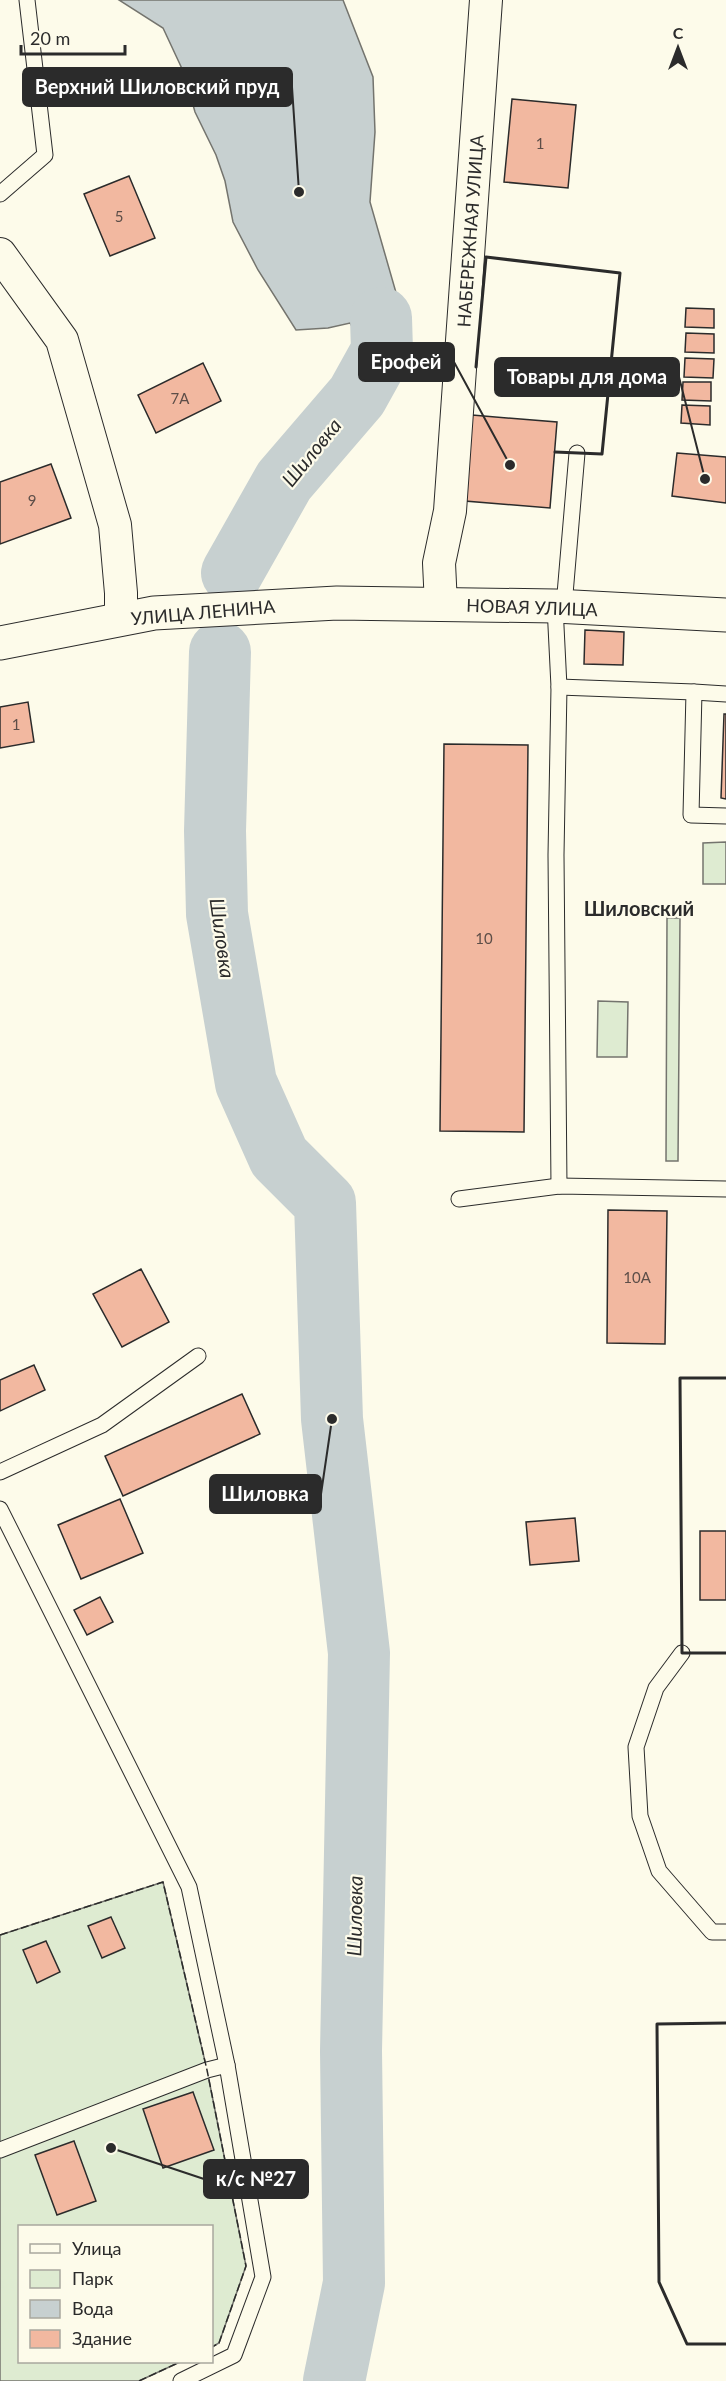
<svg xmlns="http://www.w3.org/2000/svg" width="726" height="2381" font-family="Lato,sans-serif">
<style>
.green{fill:#deebd1;stroke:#74746e;stroke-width:1.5}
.water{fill:#c7d0d0;stroke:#74746e;stroke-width:1.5}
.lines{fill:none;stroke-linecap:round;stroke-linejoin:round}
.river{stroke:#c7d0d0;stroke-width:62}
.building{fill:#f2b8a0;stroke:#2b2b2b;stroke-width:1.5}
.service-casing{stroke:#2b2b2b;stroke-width:17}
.minor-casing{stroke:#2b2b2b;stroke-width:34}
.tertiary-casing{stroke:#2b2b2b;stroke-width:35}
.service{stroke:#fdfbea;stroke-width:15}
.minor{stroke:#fdfbea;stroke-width:32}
.tertiary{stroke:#fdfbea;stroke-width:33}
.fence{stroke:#2b2b2b;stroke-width:1.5;stroke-dasharray:8 3;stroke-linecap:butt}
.wall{stroke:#2b2b2b;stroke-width:3}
.labels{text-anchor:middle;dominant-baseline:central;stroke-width:4.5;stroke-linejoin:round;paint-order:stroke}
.number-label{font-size:15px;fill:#5d4e48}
.street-label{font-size:18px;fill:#2b2b2b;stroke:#fdfbea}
.water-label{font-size:20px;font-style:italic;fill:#2b2b2b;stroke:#fdfbea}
.neighbourhood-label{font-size:20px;font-weight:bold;fill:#2b2b2b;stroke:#fdfbea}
.leader{fill:none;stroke:#2b2b2b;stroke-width:2}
.callout-dot{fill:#2b2b2b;stroke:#fdfbea;stroke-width:2}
.callout{fill:#2b2b2b;stroke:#2b2b2b;stroke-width:2}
.callout-label{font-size:20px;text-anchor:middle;font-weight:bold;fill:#fff}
</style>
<rect width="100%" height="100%" fill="#fdfbea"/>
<!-- green -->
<g class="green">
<polygon points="726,842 726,884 703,884 703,843"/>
<polygon points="667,918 680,918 678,1161 666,1161"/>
<polygon points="598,1001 628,1002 627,1057 597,1057"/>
<polygon points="163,1882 207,2070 246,2266 219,2343 212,2347 212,2226 20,2226 20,2362 180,2362 139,2381 0,2381 0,1935"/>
</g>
<!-- water -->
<polygon class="water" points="119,0 343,0 373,77 375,132 370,202 399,303 389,387 357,396 357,384 366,349 350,323 328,328 296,330 258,270 233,222 225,181 216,155 195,112 184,73 163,28"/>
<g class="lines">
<!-- river -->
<g class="river">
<polyline points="232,573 284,481 357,396 382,351 381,318"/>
<polyline points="220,652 215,831 217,914 246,1083 279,1157 325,1203 332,1419 359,1653 351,2051 354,2283 334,2381"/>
</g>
</g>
<!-- building -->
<g class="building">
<polygon points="512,99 576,105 568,188 504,182"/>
<polygon points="129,176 155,238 110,256 84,194"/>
<polygon points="686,308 714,309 714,328 685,327"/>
<polygon points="686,333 714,334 714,353 685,352"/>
<polygon points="685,358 714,359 713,378 684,377"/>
<polygon points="203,363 221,401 156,433 138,395"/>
<polygon points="683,382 711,382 711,401 682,400"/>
<polygon points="682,405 710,406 710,425 681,423"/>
<polygon points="472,415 557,422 550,508 465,501"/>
<polygon points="677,453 726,457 726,503 672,496"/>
<polygon points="51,464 71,518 0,544 0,482"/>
<polygon points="585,630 624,632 623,665 584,664"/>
<polygon points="28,702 34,742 0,748 0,707"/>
<polygon points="724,714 726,714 726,799 721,798"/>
<polygon points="444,744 528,745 524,1132 440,1131"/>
<polygon points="608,1210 667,1211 665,1344 607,1343"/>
<polygon points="141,1269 169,1322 122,1347 93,1294"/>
<polygon points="34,1365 45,1390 0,1411 0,1380"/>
<polygon points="242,1394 260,1434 123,1496 105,1456"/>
<polygon points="120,1499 143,1553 81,1579 58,1525"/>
<polygon points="575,1518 579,1561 530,1565 526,1522"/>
<rect x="700" y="1531" width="26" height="69"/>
<polygon points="100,1597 113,1622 87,1635 74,1610"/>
<polygon points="111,1917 125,1948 102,1958 88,1926"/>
<polygon points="46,1941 60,1972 37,1983 23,1950"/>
<polygon points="193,2092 214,2150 163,2168 143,2109"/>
<polygon points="74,2141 96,2201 57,2215 35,2155"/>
</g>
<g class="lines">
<!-- service casing -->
<g class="service-casing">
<g id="service">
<polyline points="0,194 45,155 27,0"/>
<polyline points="555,606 559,687 556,855 559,1186"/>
<polyline points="564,606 577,453"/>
<polyline points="559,687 694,692 691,815 726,816"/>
<polyline points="694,692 726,694"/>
<polyline points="459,1199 559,1186 726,1189"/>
<polyline points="0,1472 102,1425 198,1356"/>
<polyline points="0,1509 189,1887 227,2065 263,2277 234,2355 181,2381"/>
<polyline points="682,1653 656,1688 636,1747 640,1816 659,1871 712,1932 726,1932"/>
<polyline points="0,2150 207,2070 227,2065"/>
</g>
</g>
<!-- minor casing -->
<g class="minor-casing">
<g id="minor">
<polyline points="0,254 62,340 115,525 121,593 121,619"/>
<polyline points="441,605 439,563 450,511 486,0"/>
</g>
</g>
<!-- tertiary casing -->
<g class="tertiary-casing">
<polyline id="tertiary" points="0,643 154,613 337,603 555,606 726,615"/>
</g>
<!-- service -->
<use href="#service" class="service"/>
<!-- minor -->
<use href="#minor" class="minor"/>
<!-- tertiary -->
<use href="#tertiary" class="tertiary"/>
<!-- fence -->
<g class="fence">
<polyline points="0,1935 163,1882 207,2070 246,2266 219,2343 212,2347"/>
<polyline points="139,2381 180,2362"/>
</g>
<!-- wall -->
<g class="wall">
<polyline points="476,367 486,257 620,273 602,454 555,452"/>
<polyline points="726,1378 680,1378 682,1653 726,1653"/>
<polyline points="726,2023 657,2024 659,2282 687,2344 726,2344"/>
</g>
</g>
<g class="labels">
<!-- number labels -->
<g class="number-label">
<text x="540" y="143">1</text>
<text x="119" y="216">5</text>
<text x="180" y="398">7А</text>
<text x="32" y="500">9</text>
<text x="16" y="724">1</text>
<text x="484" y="938">10</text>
<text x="637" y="1277">10А</text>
</g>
<!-- street labels -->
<g class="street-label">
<text transform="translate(470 231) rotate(-86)">НАБЕРЕЖНАЯ УЛИЦА</text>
<text transform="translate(532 607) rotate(2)">НОВАЯ УЛИЦА</text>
<text transform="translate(203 612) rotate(-5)">УЛИЦА ЛЕНИНА</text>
</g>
<!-- water labels -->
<g class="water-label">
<text transform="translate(311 452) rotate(-51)">Шиловка</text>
<text transform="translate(223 938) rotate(82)">Шиловка</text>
<text transform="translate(354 1916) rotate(-89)">Шиловка</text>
</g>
<!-- neighbourhood labels -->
<g class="neighbourhood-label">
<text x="639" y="908">Шиловский</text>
</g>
</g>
<!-- callouts -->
<path class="leader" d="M299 192L292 87M510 465L454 362M705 479L679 377M332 1419L321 1494M111 2148L204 2179"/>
<g class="callout-dot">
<circle cx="299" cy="192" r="6"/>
<circle cx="510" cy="465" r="6"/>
<circle cx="705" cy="479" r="6"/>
<circle cx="332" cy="1419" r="6"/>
<circle cx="111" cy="2148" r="6"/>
</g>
<g class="callout">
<rect x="23" y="68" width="269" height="38" rx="6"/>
<rect x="359" y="343" width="95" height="38" rx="6"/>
<rect x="495" y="358" width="184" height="38" rx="6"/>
<rect x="210" y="1475" width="111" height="38" rx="6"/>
<rect x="204" y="2160" width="104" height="38" rx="6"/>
</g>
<g class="callout-label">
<text x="157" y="94">Верхний Шиловский пруд</text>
<text x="406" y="369">Ерофей</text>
<text x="587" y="384">Товары для дома</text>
<text x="265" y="1501">Шиловка</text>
<text x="256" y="2186">к/с №27</text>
</g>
<!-- legend -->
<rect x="18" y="2225" width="195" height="138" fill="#fdfbea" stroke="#a9a89e" stroke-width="1.5"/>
<rect x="30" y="2244" width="30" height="9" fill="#fdfbea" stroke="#a9a89e" stroke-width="1.5"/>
<text x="72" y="2255" font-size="18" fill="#2b2b2b">Улица</text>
<rect x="30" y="2270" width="30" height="18" fill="#deebd1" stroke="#a9a89e" stroke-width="1.5"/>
<text x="72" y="2285" font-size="18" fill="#2b2b2b">Парк</text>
<rect x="30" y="2300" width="30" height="18" fill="#c7d0d0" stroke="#a9a89e" stroke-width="1.5"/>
<text x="72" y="2315" font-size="18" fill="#2b2b2b">Вода</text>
<rect x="30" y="2330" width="30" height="18" fill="#f2b8a0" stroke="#a9a89e" stroke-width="1.5"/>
<text x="72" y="2345" font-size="18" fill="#2b2b2b">Здание</text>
<!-- north arrow -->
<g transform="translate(678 48)" stroke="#fdfbea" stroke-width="4.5" paint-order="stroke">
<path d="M0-4.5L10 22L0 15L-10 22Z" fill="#2b2b2b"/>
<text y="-9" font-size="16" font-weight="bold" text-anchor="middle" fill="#2b2b2b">С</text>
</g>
<!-- scale -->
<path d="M21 45v9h104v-9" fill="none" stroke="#2b2b2b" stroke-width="3"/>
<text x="30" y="45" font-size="18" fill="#2b2b2b" stroke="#fdfbea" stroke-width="4.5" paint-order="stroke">20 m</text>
</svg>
